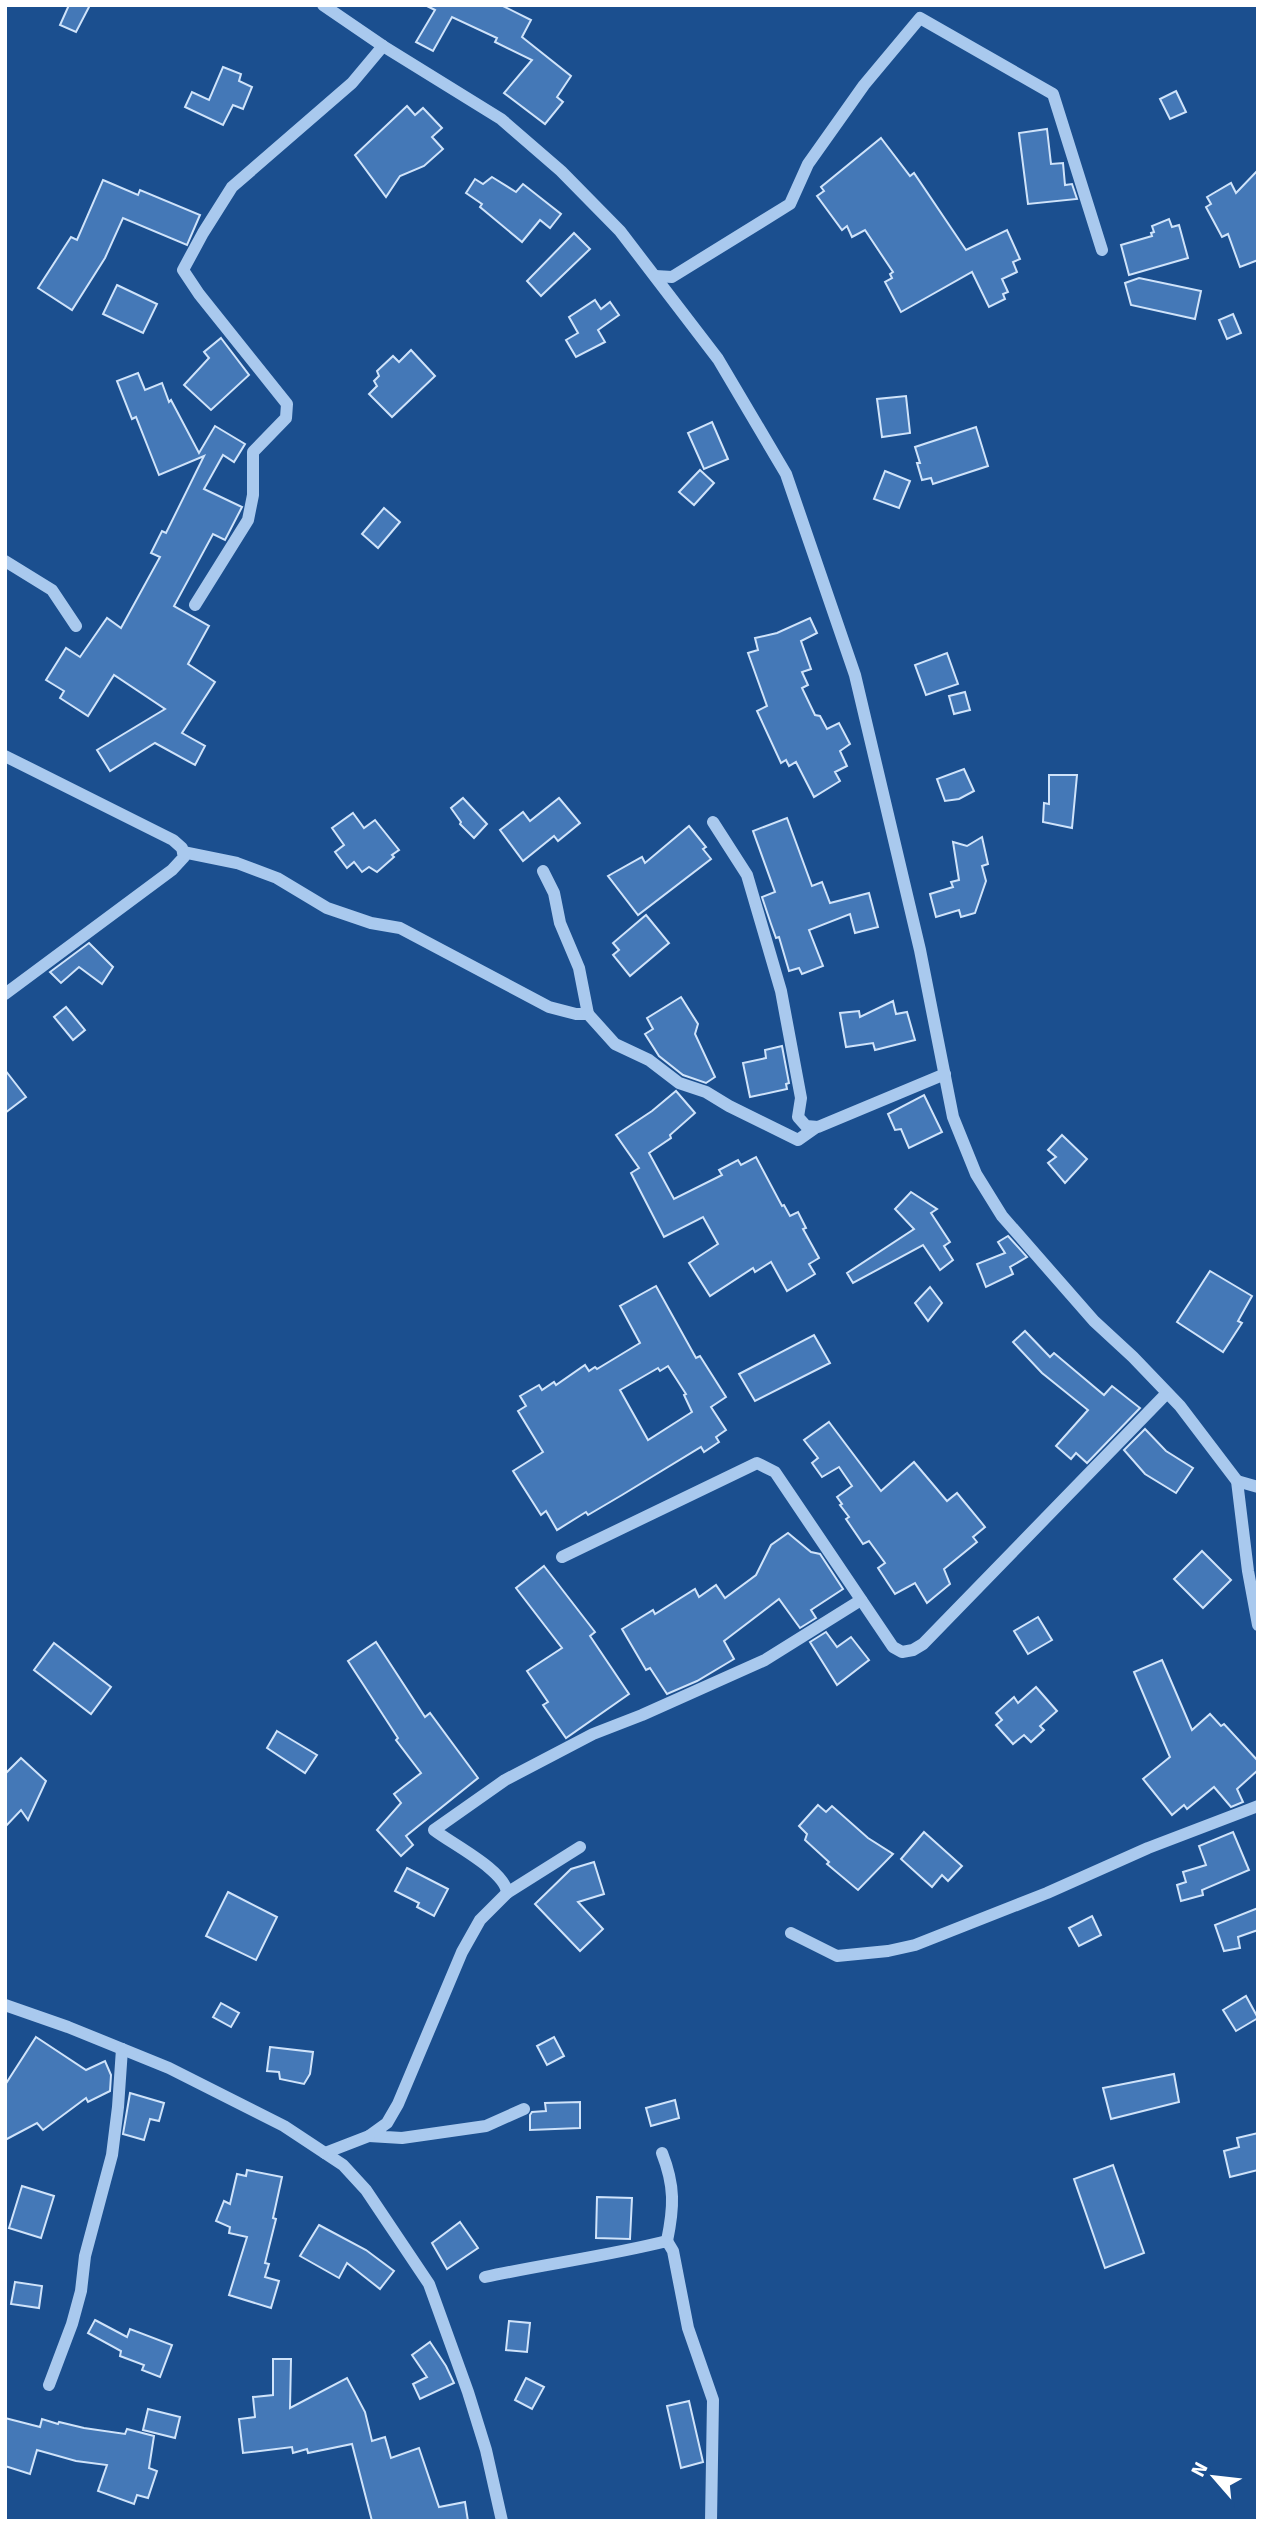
<svg xmlns="http://www.w3.org/2000/svg" width="1263" height="2526" font-family="Signika,sans-serif">
<style>
.building{fill:#4478b7;stroke:#cfe3fa;stroke-width:2;fill-rule:evenodd}
.lines{fill:none;stroke-linecap:round;stroke-linejoin:round}
.minor{stroke:#a9c9ee;stroke-width:12}
</style>
<rect width="100%" height="100%" fill="#1b4f8f"/>
<!-- building -->
<g class="building">
<polygon points="69,5 90,5 76,32 60,25"/>
<polygon points="425,5 501,5 531,20 522,37 571,76 557,97 563,102 545,124 504,93 532,60 495,42 497,38 452,17 433,51 416,42 435,10"/>
<polygon points="223,67 241,74 239,81 252,87 243,109 233,105 223,125 185,107 192,92 209,100"/>
<polygon points="1176,91 1186,112 1170,119 1160,99"/>
<polygon points="407,106 415,115 423,108 442,128 432,137 443,149 424,166 400,176 386,197 355,155"/>
<polygon points="1047,129 1051,164 1063,163 1065,185 1072,184 1077,199 1028,204 1019,133"/>
<polygon points="881,138 910,176 914,173 966,250 1007,230 1020,259 1013,262 1017,272 1002,279 1008,292 1003,294 1005,299 989,307 972,272 901,312 885,282 892,278 890,274 893,272 865,230 852,237 847,226 842,230 817,196 824,191 821,187"/>
<polygon points="1258,170 1258,260 1240,267 1228,234 1222,237 1206,207 1211,204 1207,197 1231,183 1236,193"/>
<polygon points="492,177 516,192 523,184 561,214 550,228 540,220 522,242 480,207 482,204 466,193 475,179 483,184"/>
<polygon points="103,180 138,195 140,190 200,215 187,245 123,218 105,258 72,310 38,288 71,237 77,240"/>
<polygon points="1169,219 1172,227 1179,225 1188,258 1129,275 1121,245 1152,236 1151,233 1154,232 1152,226"/>
<polygon points="574,233 590,249 541,296 527,281"/>
<polygon points="1139,278 1201,291 1195,319 1131,305 1125,283"/>
<polygon points="117,285 157,304 143,333 103,314"/>
<polygon points="595,300 601,309 610,302 619,315 598,330 605,342 576,357 566,340 578,333 569,317"/>
<polygon points="1233,314 1241,333 1227,339 1219,320"/>
<polygon points="221,338 249,375 211,410 184,385 209,358 204,352"/>
<polygon points="411,350 435,376 392,417 369,394 377,386 374,381 379,376 377,371 393,356 399,362"/>
<polygon points="138,373 145,390 162,383 169,402 171,400 199,453 215,426 245,444 234,462 223,455 204,489 242,507 225,540 213,534 174,606 209,626 188,664 215,682 182,733 205,746 195,765 155,743 110,771 97,750 165,709 114,675 88,716 60,698 64,691 46,680 66,648 80,657 107,618 121,628 160,557 151,553 162,531 166,533 204,456 159,475 136,417 132,419 117,381"/>
<polygon points="906,396 910,433 882,437 877,399"/>
<polygon points="712,422 728,459 704,469 688,433"/>
<polygon points="976,427 988,466 933,484 931,478 922,480 917,463 920,463 915,447"/>
<polygon points="700,470 714,483 694,505 679,492"/>
<polygon points="885,471 910,481 899,508 874,499"/>
<polygon points="384,508 400,522 378,548 362,534"/>
<polygon points="810,618 817,633 801,641 811,669 802,672 808,685 802,688 815,715 820,716 827,729 839,723 850,744 840,751 847,766 835,772 840,781 814,797 796,762 789,766 786,760 781,763 757,711 767,706 748,653 758,650 755,638 777,633"/>
<polygon points="947,653 958,684 926,695 915,665"/>
<polygon points="965,692 970,710 954,714 949,696"/>
<polygon points="964,769 974,791 959,799 945,801 937,779"/>
<polygon points="1049,775 1077,775 1072,828 1043,822 1044,803 1049,804"/>
<polygon points="463,798 487,824 474,838 460,824 461,822 451,808"/>
<polygon points="559,798 580,823 558,841 554,836 523,861 500,830 523,812 530,821"/>
<polygon points="353,813 364,828 375,820 399,850 392,855 394,857 377,872 369,867 362,872 354,862 347,868 335,852 344,845 332,828"/>
<polygon points="787,818 812,886 822,882 830,903 869,893 878,927 855,933 850,914 809,930 823,966 802,974 799,968 789,971 779,937 776,938 771,924 762,897 775,892 753,831"/>
<polygon points="689,826 706,847 703,849 711,859 638,915 608,876 642,857 645,863"/>
<polygon points="982,837 988,864 982,866 986,881 975,913 961,917 959,910 936,917 930,894 953,887 951,882 959,880 953,842 967,846"/>
<polygon points="646,915 669,943 630,976 613,955 619,950 613,943"/>
<polygon points="89,943 113,967 102,984 79,967 61,983 50,972"/>
<polygon points="681,997 698,1024 695,1034 715,1077 706,1083 683,1075 659,1056 645,1034 653,1029 647,1018"/>
<polygon points="893,1001 896,1014 907,1012 915,1040 875,1050 873,1043 846,1047 840,1013 859,1011 860,1017"/>
<polygon points="66,1007 85,1030 73,1040 54,1017"/>
<polygon points="782,1046 789,1083 786,1084 787,1089 750,1097 743,1063 766,1058 765,1050"/>
<polygon points="5,1070 26,1097 5,1113"/>
<polygon points="676,1091 695,1113 670,1135 671,1138 649,1153 674,1199 722,1175 719,1170 738,1160 741,1165 756,1157 782,1206 784,1205 790,1216 798,1212 806,1228 803,1229 819,1258 809,1264 815,1274 787,1291 771,1262 755,1272 753,1268 710,1296 689,1263 718,1244 703,1217 664,1237 631,1173 639,1168 616,1135 652,1111"/>
<polygon points="924,1095 942,1132 909,1148 901,1129 895,1130 888,1114"/>
<polygon points="1062,1135 1087,1159 1065,1183 1048,1163 1056,1157 1048,1150"/>
<polygon points="911,1192 937,1209 931,1213 950,1242 944,1246 953,1260 940,1270 923,1245 853,1283 847,1273 914,1229 895,1209"/>
<polygon points="1008,1236 1027,1257 1010,1267 1013,1274 986,1287 977,1264 1005,1253 998,1242"/>
<polygon points="1210,1271 1252,1296 1238,1321 1242,1323 1223,1352 1177,1322"/>
<path d="M656,1286L696,1358L700,1356L726,1397L711,1407L726,1430L716,1437L719,1442L704,1452L701,1447L622,1495L588,1515L586,1512L557,1530L546,1511L541,1515L513,1471L543,1452L518,1411L526,1406L520,1396L539,1385L542,1390L554,1382L556,1385L585,1365L589,1371L595,1367L597,1369L640,1343L620,1306ZM668,1366L686,1394L684,1395L692,1412L648,1440L620,1390L658,1368L660,1371Z"/>
<polygon points="930,1287 942,1303 928,1321 915,1303"/>
<polygon points="1025,1331 1050,1357 1054,1353 1104,1395 1112,1386 1140,1408 1087,1463 1076,1453 1071,1459 1056,1446 1088,1410 1042,1373 1013,1342"/>
<polygon points="814,1335 830,1363 755,1401 739,1374"/>
<polygon points="829,1422 881,1491 914,1462 947,1501 957,1493 985,1527 973,1537 977,1542 944,1569 950,1584 927,1603 915,1583 895,1594 878,1568 885,1563 869,1541 863,1544 846,1519 849,1517 840,1505 842,1504 837,1497 852,1486 839,1467 822,1477 812,1463 818,1458 804,1440"/>
<polygon points="1145,1429 1166,1451 1193,1468 1176,1493 1145,1474 1124,1450"/>
<polygon points="788,1533 811,1552 820,1554 843,1589 811,1610 816,1618 800,1628 779,1599 724,1641 734,1659 697,1681 667,1694 650,1668 646,1670 622,1629 653,1610 655,1614 695,1589 699,1597 716,1585 725,1598 756,1575 771,1545"/>
<polygon points="1202,1551 1231,1580 1203,1608 1174,1579"/>
<polygon points="544,1566 595,1632 590,1636 629,1694 566,1738 543,1705 548,1702 527,1671 562,1648 516,1588"/>
<polygon points="1038,1617 1052,1640 1028,1654 1014,1631"/>
<polygon points="826,1632 837,1647 851,1637 869,1660 837,1685 810,1642"/>
<polygon points="376,1642 425,1717 430,1713 478,1778 406,1836 413,1845 401,1856 377,1830 401,1803 394,1794 421,1773 396,1740 398,1738 348,1661"/>
<polygon points="54,1643 111,1687 91,1714 34,1670"/>
<polygon points="1162,1660 1192,1730 1210,1714 1221,1726 1224,1724 1258,1761 1258,1770 1237,1789 1243,1802 1231,1807 1214,1787 1187,1809 1184,1805 1172,1815 1143,1779 1170,1757 1134,1672"/>
<polygon points="1036,1687 1057,1711 1040,1726 1044,1730 1031,1742 1024,1735 1013,1744 996,1725 1002,1720 996,1713 1014,1697 1018,1703"/>
<polygon points="277,1731 317,1755 305,1773 267,1748"/>
<polygon points="21,1758 46,1781 28,1820 21,1810 5,1827 5,1774"/>
<polygon points="818,1805 826,1812 832,1806 868,1838 893,1854 858,1890 827,1864 829,1862 805,1840 807,1834 799,1826"/>
<polygon points="924,1832 962,1866 948,1881 942,1875 932,1887 901,1859"/>
<polygon points="1233,1832 1249,1870 1202,1890 1203,1895 1181,1901 1177,1885 1186,1882 1183,1872 1206,1865 1199,1846"/>
<polygon points="594,1862 604,1894 578,1902 603,1929 580,1951 535,1904 571,1869"/>
<polygon points="407,1868 448,1889 434,1916 417,1907 419,1903 395,1891"/>
<polygon points="228,1892 277,1917 256,1960 206,1936"/>
<polygon points="1258,1908 1258,1930 1238,1937 1240,1948 1224,1951 1215,1925"/>
<polygon points="1092,1916 1101,1935 1079,1946 1069,1928"/>
<polygon points="1246,1996 1258,2018 1236,2031 1223,2010"/>
<polygon points="221,2003 239,2013 231,2027 213,2017"/>
<polygon points="36,2037 86,2070 105,2061 111,2075 110,2091 88,2102 86,2098 43,2130 37,2123 5,2140 5,2085"/>
<polygon points="554,2037 564,2056 547,2065 537,2046"/>
<polygon points="270,2047 313,2052 310,2074 304,2084 280,2079 279,2072 267,2071"/>
<polygon points="1174,2074 1179,2102 1111,2119 1103,2088"/>
<polygon points="130,2093 164,2103 159,2121 150,2119 144,2140 123,2134"/>
<polygon points="675,2100 679,2118 651,2126 646,2108"/>
<polygon points="580,2102 580,2128 530,2130 530,2115 532,2112 546,2111 545,2103"/>
<polygon points="1258,2133 1258,2170 1230,2177 1224,2151 1239,2147 1237,2138"/>
<polygon points="1113,2165 1144,2253 1105,2268 1074,2179"/>
<polygon points="247,2170 282,2177 273,2218 276,2219 265,2263 269,2264 265,2277 279,2281 271,2308 229,2295 247,2237 229,2233 230,2227 216,2221 224,2201 230,2204 237,2174 246,2176"/>
<polygon points="22,2186 54,2196 41,2238 9,2228"/>
<polygon points="597,2197 632,2198 630,2239 596,2238"/>
<polygon points="460,2222 478,2248 447,2269 432,2243"/>
<polygon points="319,2225 366,2250 394,2271 380,2289 347,2263 339,2278 300,2256"/>
<polygon points="15,2282 42,2286 39,2308 11,2304"/>
<polygon points="95,2320 127,2337 130,2329 172,2345 160,2377 142,2370 144,2365 120,2356 121,2351 88,2333"/>
<polygon points="509,2321 530,2323 527,2352 506,2350"/>
<polygon points="430,2342 446,2366 454,2383 420,2399 413,2384 427,2377 412,2355"/>
<polygon points="273,2359 291,2359 290,2408 347,2378 365,2412 372,2441 385,2437 391,2458 419,2448 439,2507 465,2502 468,2521 372,2521 352,2444 308,2453 307,2449 293,2453 292,2447 243,2453 239,2419 255,2417 253,2397 273,2395"/>
<polygon points="526,2378 544,2387 532,2409 515,2400"/>
<polygon points="689,2401 703,2462 681,2468 667,2406"/>
<polygon points="148,2409 180,2417 175,2438 143,2430"/>
<polygon points="5,2418 40,2427 42,2419 58,2424 59,2422 84,2428 125,2434 127,2429 154,2436 149,2468 157,2471 148,2498 137,2495 134,2504 98,2491 107,2465 76,2461 37,2450 30,2474 5,2466"/>
</g>
<g class="lines">
<!-- minor -->
<g class="minor">
<polyline points="323,5 383,46 501,119 561,171 620,231 718,359 786,474 855,675 920,950 953,1117 976,1174 1002,1216 1094,1321 1133,1357 1180,1406 1237,1481 1248,1571 1258,1625"/>
<polyline points="655,276 672,277 790,204 808,164 864,85 920,18 1053,94 1102,250"/>
<polyline points="5,561 52,590 76,626"/>
<polyline points="195,605 248,520 253,495 253,452 286,418 287,404 199,294 183,270 203,233 232,187 352,83 383,46"/>
<polyline points="5,756 173,840 182,848 184,857 172,870 5,994"/>
<polyline points="713,822 747,875 781,991 801,1098 798,1117 806,1126 818,1127 945,1074"/>
<polyline points="183,852 237,863 277,878 327,908 371,923 400,928 549,1007 576,1014 588,1014 615,1044 649,1060 679,1083 706,1092 729,1106 798,1140 815,1128"/>
<polyline points="543,871 554,893 560,923 579,968 588,1014"/>
<polyline points="1237,1481 1258,1487"/>
<polyline points="562,1557 757,1463 775,1472 893,1647 902,1652 913,1650 923,1644 1167,1393"/>
<path d="M580,1847L507,1893C506,1871 452,1844 434,1830L505,1780L593,1734L642,1715L765,1660L861,1600"/>
<polyline points="507,1893 480,1920 462,1952 398,2104 387,2123 369,2136 402,2138 486,2126 524,2109"/>
<polyline points="791,1933 837,1956 888,1951 915,1945 1047,1893 1148,1848 1258,1806"/>
<polyline points="5,2005 68,2027 169,2068 284,2126 343,2165 366,2190 429,2284 468,2392 486,2450 502,2521"/>
<polyline points="325,2153 369,2136"/>
<path d="M662,2153C675,2186 674,2207 667,2241"/>
<path d="M485,2277C545,2264 607,2256 667,2241L673,2251L688,2328L713,2400L711,2521"/>
<polyline points="49,2385 72,2324 81,2291 85,2256 112,2155 118,2107 122,2049"/>
</g>
</g>
<!-- border -->
<rect width="1263" height="2526" fill="none" stroke="#ffffff" stroke-width="14"/>
<!-- north arrow -->
<g transform="translate(1214 2477) rotate(298)" stroke="#1b4f8f" stroke-width="5" paint-order="stroke">
<path d="M0-5L12 26L0 18L-12 26Z" fill="#ffffff"/>
<text y="-10" font-size="19" font-weight="bold" text-anchor="middle" fill="#ffffff">N</text>
</g>
</svg>
